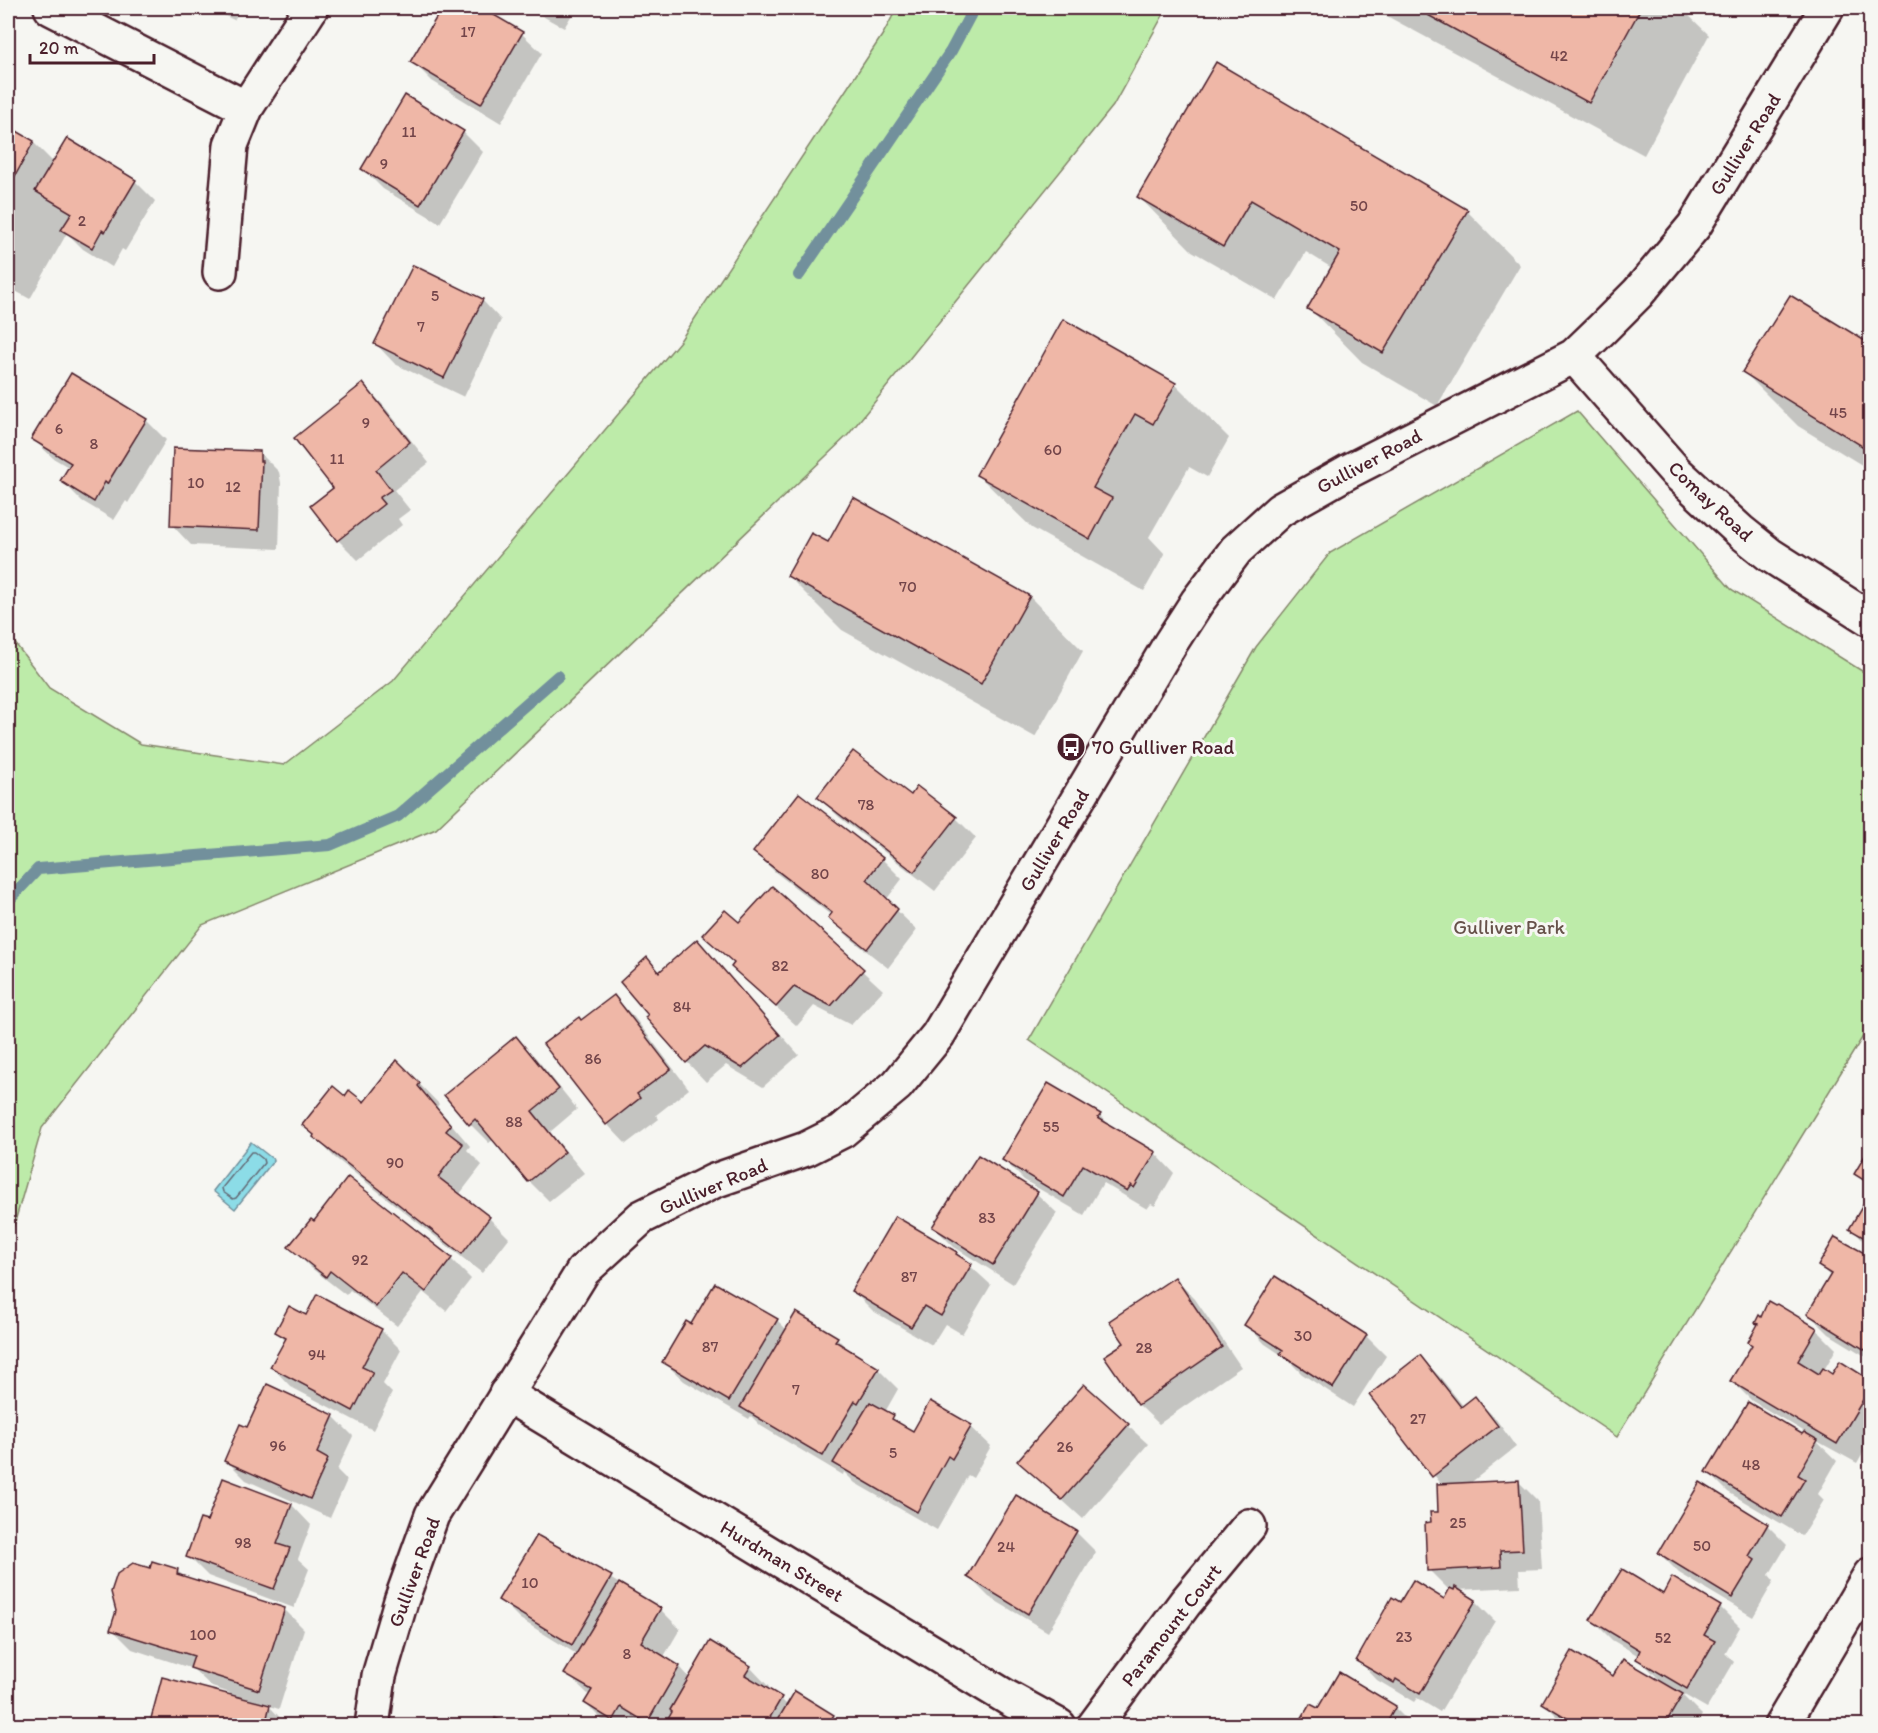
<svg xmlns="http://www.w3.org/2000/svg" width="1878" height="1733" font-family="Itim,sans-serif">
<style>
.green{fill:#bdeba9;stroke:#84856a;stroke-width:1.5}
.water{fill:#8cdce7;stroke:#72909c;stroke-width:1.5}
.shadow{fill:#0003}
.lines{fill:none;stroke-linecap:round;stroke-linejoin:round}
.shore{stroke:#646b76;stroke-width:1.5}
.stream{stroke:#72909c;stroke-width:12}
.building{fill:#efb7a7;stroke:#4a1f2b;stroke-width:1.5}
.street-casing{stroke:#4a1f2b;stroke-width:38}
.secondary-casing{stroke:#4a1f2b;stroke-width:38}
.street{stroke:#f6f6f2;stroke-width:33}
.secondary{stroke:#f6f6f2;stroke-width:33}
.labels{text-anchor:middle;dominant-baseline:central;stroke-width:6;stroke-linejoin:round;paint-order:stroke}
.number-label{font-size:16px;fill:#73454a}
.street-label{font-size:20px;fill:#4a1f2b;stroke:#f6f6f2}
.poi-label{font-size:20px;fill:#4a1f2b;stroke:#f6f6f2;text-anchor:start}
.park-label{font-size:20px;fill:#67524a;stroke:#f6f6f2}
</style>
<rect width="100%" height="100%" fill="#f6f6f2"/>
<filter id="ink" filterUnits="userSpaceOnUse"><feTurbulence type="fractalNoise" baseFrequency=".0167" numOctaves="2"/><feDisplacementMap in="SourceGraphic" scale="12" xChannelSelector="R" yChannelSelector="G"/><feConvolveMatrix kernelMatrix="1 2 1 2 8 2 1 2 1" color-interpolation-filters="sRGB"/></filter>
<g filter="url(#ink)">
<!-- green -->
<g class="green">
<polygon points="897,8 1167,8 1113,106 848,435 436,829 202,925 42,1128 8,1246 8,634 49,688 141,744 284,765 393,681 680,341 883,34"/>
<polygon points="1577,411 1731,589 1870,676 1870,1025 1617,1437 1029,1040 1256,647 1330,553"/>
</g>
<!-- water -->
<polygon class="water" points="251,1142 274,1160 235,1209 213,1191"/>
<!-- shadow -->
<g class="shadow">
<polygon points="208,8 241,8 234,20"/>
<polygon points="444,8 479,8 522,34 542,53 501,123 432,81 412,61"/>
<polygon points="528,8 576,8 564,28"/>
<polygon points="1372,8 1681,8 1709,35 1644,155"/>
<polygon points="1217,64 1467,211 1520,265 1437,406 1362,362 1309,308 1332,268 1306,252 1277,300 1192,251 1139,197"/>
<polygon points="405,97 463,132 483,152 440,223 383,189 363,169"/>
<polygon points="8,128 33,142 54,163 67,140 135,181 155,201 125,251 122,249 112,267 83,249 67,233 30,299 8,287"/>
<polygon points="1791,297 1870,346 1870,470 1798,426 1744,372"/>
<polygon points="482,300 501,320 464,397 395,364 376,344"/>
<polygon points="1064,321 1175,384 1229,438 1207,477 1189,467 1149,537 1165,554 1144,591 1032,528 978,475"/>
<polygon points="363,385 383,405 429,463 394,490 410,510 398,519 402,525 358,560 338,540 335,488"/>
<polygon points="146,420 166,440 128,503 126,501 114,520 82,501 62,481 70,468 53,458 33,439"/>
<polygon points="259,452 279,472 281,483 279,549 191,545 172,525"/>
<polygon points="829,544 1030,597 1083,651 1035,737 842,630 788,576"/>
<polygon points="819,797 911,797 956,818 976,838 935,891 839,817"/>
<polygon points="755,852 882,859 902,879 886,900 917,930 888,968 850,938 830,918 832,916 775,872"/>
<polygon points="772,888 883,990 851,1025 814,1006 797,1026 753,986 735,964 704,935 739,924"/>
<polygon points="697,941 716,961 799,1055 763,1087 726,1065 706,1082 687,1062 650,1015 647,959 661,973"/>
<polygon points="614,997 634,1017 689,1089 656,1115 659,1119 626,1144 607,1124 582,1021"/>
<polygon points="516,1038 536,1058 577,1109 550,1132 584,1173 549,1201 529,1181 494,1139 489,1143 470,1124"/>
<polygon points="398,1062 439,1104 437,1107 470,1146 467,1150 482,1165 459,1195 489,1218 509,1238 482,1273 334,1157 315,1137 345,1098 364,1104"/>
<polygon points="1100,1115 1113,1129 1155,1153 1174,1173 1155,1206 1151,1204 1147,1209 1103,1183 1084,1215 1024,1180 1004,1160"/>
<polygon points="1867,1154 1870,1156 1870,1188 1856,1174"/>
<polygon points="348,1179 451,1259 471,1279 446,1311 423,1292 397,1326 350,1290 346,1295 310,1267 290,1247 314,1223"/>
<polygon points="1037,1194 1057,1213 1013,1284 954,1247 934,1227"/>
<polygon points="1870,1196 1870,1248 1851,1228"/>
<polygon points="1850,1246 1870,1258 1870,1359 1829,1334 1809,1314 1831,1277 1820,1266"/>
<polygon points="956,1253 991,1285 962,1334 945,1324 932,1345 873,1311 853,1291"/>
<polygon points="1175,1279 1195,1299 1241,1367 1159,1424 1139,1405 1106,1356 1126,1343"/>
<polygon points="1777,1306 1816,1329 1836,1349 1824,1370 1833,1376 1840,1363 1870,1382 1870,1440 1857,1463 1815,1440 1837,1461 1818,1494 1824,1500 1802,1536 1728,1492 1708,1472 1803,1436 1805,1432 1752,1401 1732,1381 1754,1346 1761,1319"/>
<polygon points="306,1317 381,1330 401,1350 383,1384 392,1393 373,1430 291,1387 272,1367 286,1341 277,1332"/>
<polygon points="777,1320 787,1330 837,1338 850,1352 878,1369 898,1389 885,1412 903,1427 914,1433 971,1427 991,1446 973,1478 968,1475 937,1530 855,1483 844,1472 843,1475 761,1426 751,1416 749,1419 684,1381 664,1362 692,1326"/>
<polygon points="1246,1324 1366,1336 1386,1356 1353,1407 1302,1374 1286,1358 1265,1344"/>
<polygon points="1420,1357 1440,1377 1464,1407 1475,1398 1495,1418 1516,1447 1469,1484 1518,1481 1538,1501 1542,1569 1519,1570 1520,1587 1456,1590 1475,1601 1495,1621 1440,1712 1417,1698 1414,1702 1377,1680 1358,1660 1401,1604 1445,1601 1450,1591 1429,1570 1432,1524 1440,1513 1442,1485 1371,1395"/>
<polygon points="1084,1386 1148,1444 1083,1519 1019,1461"/>
<polygon points="333,1416 353,1436 337,1470 347,1480 330,1518 246,1480 226,1460 248,1429"/>
<polygon points="1017,1497 1076,1532 1096,1552 1048,1632 989,1597 969,1577"/>
<polygon points="292,1505 311,1525 298,1559 309,1569 294,1608 208,1576 188,1556 208,1523"/>
<polygon points="1767,1525 1787,1545 1769,1575 1774,1581 1753,1617 1679,1573 1659,1553"/>
<polygon points="576,1557 660,1609 680,1629 663,1658 680,1667 690,1678 750,1667 769,1687 767,1691 781,1699 788,1706 796,1693 834,1717 842,1726 610,1726 605,1723 585,1703 590,1696 566,1673 578,1655 520,1619 500,1599"/>
<polygon points="151,1570 178,1571 186,1579 284,1609 304,1629 279,1709 269,1706 288,1726 150,1726 229,1696 230,1693 212,1687 193,1669 132,1649 112,1629"/>
<polygon points="1663,1596 1720,1607 1740,1627 1725,1653 1734,1662 1707,1708 1679,1692 1702,1715 1696,1726 1569,1726 1564,1723 1544,1703 1614,1678 1662,1682 1638,1658 1639,1656 1612,1640 1592,1620"/>
<polygon points="1340,1674 1395,1708 1413,1726 1299,1726 1318,1710"/>
</g>
<g class="lines">
<!-- shore -->
<polygon class="shore" points="251,1152 254,1152 263,1159 264,1163 236,1198 233,1199 223,1192 222,1188"/>
<!-- stream -->
<g class="stream">
<polyline points="799,275 951,51 974,8"/>
<polyline points="8,901 38,869 330,845 398,816 558,676"/>
</g>
</g>
<!-- building -->
<g class="building">
<polygon points="442,8 482,8 523,32 481,104 410,62"/>
<polygon points="1415,8 1641,8 1589,103"/>
<polygon points="1216,62 1468,210 1383,353 1307,309 1340,252 1251,200 1223,247 1137,197"/>
<polygon points="405,95 464,131 420,205 361,169"/>
<polygon points="8,126 34,141 8,189"/>
<polygon points="67,138 136,180 105,232 102,230 92,248 61,230 72,213 35,191"/>
<polygon points="413,265 483,299 444,378 374,344"/>
<polygon points="1790,295 1870,344 1870,451 1742,372"/>
<polygon points="1063,319 1176,383 1153,424 1135,414 1093,488 1112,498 1090,539 976,475"/>
<polygon points="71,373 147,419 107,484 105,482 94,502 60,481 71,463 31,439"/>
<polygon points="363,383 410,442 376,470 391,490 379,498 384,504 337,541 310,506 333,488 294,438"/>
<polygon points="173,448 260,451 260,461 262,461 259,530 170,526"/>
<polygon points="853,497 1030,596 981,684 787,576 811,533 828,542"/>
<polygon points="853,751 911,795 917,786 957,817 914,872 817,797"/>
<polygon points="799,793 883,858 867,879 898,909 867,949 828,918 832,913 753,852"/>
<polygon points="772,886 864,969 831,1006 794,987 776,1007 731,967 734,963 702,935 725,910 739,922"/>
<polygon points="697,939 780,1035 742,1068 705,1046 686,1063 645,1017 648,1015 620,982 647,957 659,972"/>
<polygon points="614,995 671,1069 637,1094 640,1098 606,1125 543,1044 579,1017 581,1020"/>
<polygon points="516,1036 559,1089 532,1111 565,1152 528,1182 475,1119 469,1125 444,1095"/>
<polygon points="397,1060 420,1083 418,1086 451,1125 446,1131 463,1144 438,1177 490,1217 462,1254 313,1137 314,1135 302,1125 333,1086 345,1096 349,1090 364,1102"/>
<polygon points="1048,1083 1101,1114 1098,1118 1156,1152 1134,1188 1131,1185 1127,1191 1083,1165 1064,1197 1002,1160"/>
<polygon points="1870,1088 1870,1102 1864,1098"/>
<polygon points="1867,1152 1870,1154 1870,1184 1854,1174"/>
<polygon points="978,1155 1038,1192 993,1265 932,1227"/>
<polygon points="348,1177 452,1258 426,1292 402,1273 376,1307 330,1271 326,1277 288,1247 311,1219 314,1221"/>
<polygon points="1870,1193 1870,1241 1849,1229"/>
<polygon points="895,1216 957,1252 956,1254 972,1264 941,1316 924,1306 911,1327 851,1291"/>
<polygon points="1835,1237 1870,1256 1870,1353 1807,1314 1831,1274 1818,1266"/>
<polygon points="1275,1276 1367,1335 1333,1388 1280,1354 1283,1350 1244,1325"/>
<polygon points="1175,1277 1222,1347 1138,1405 1104,1356 1124,1343 1109,1321"/>
<polygon points="715,1283 778,1319 729,1401 662,1362 686,1321 691,1324"/>
<polygon points="317,1294 382,1329 362,1367 373,1372 353,1411 270,1367 286,1338 275,1332 289,1306 306,1315"/>
<polygon points="1768,1301 1775,1305 1777,1304 1817,1328 1798,1361 1819,1374 1823,1368 1832,1374 1840,1361 1870,1380 1870,1388 1837,1444 1730,1381 1752,1345 1748,1342 1758,1324 1755,1323 1759,1315 1761,1317"/>
<polygon points="796,1312 838,1337 835,1341 879,1368 858,1403 855,1401 823,1456 740,1407"/>
<polygon points="1420,1355 1461,1407 1475,1396 1498,1426 1432,1477 1369,1395"/>
<polygon points="267,1384 334,1415 317,1453 328,1459 310,1499 224,1461 240,1424 247,1427"/>
<polygon points="1084,1384 1129,1424 1062,1500 1017,1461"/>
<polygon points="930,1401 972,1425 952,1459 948,1456 917,1512 833,1463 870,1402 894,1415 892,1419 913,1431"/>
<polygon points="1748,1402 1802,1434 1804,1432 1818,1440 1798,1475 1805,1479 1782,1517 1706,1472"/>
<polygon points="223,1478 292,1504 277,1544 290,1548 274,1589 186,1557 200,1519 207,1521"/>
<polygon points="1519,1480 1523,1550 1500,1551 1501,1567 1427,1571 1425,1523 1431,1522 1430,1512 1438,1512 1437,1484"/>
<polygon points="1700,1482 1768,1524 1749,1556 1755,1560 1732,1598 1658,1553"/>
<polygon points="1016,1495 1077,1531 1028,1614 967,1577"/>
<polygon points="537,1535 612,1576 572,1645 498,1600"/>
<polygon points="152,1561 178,1569 177,1574 285,1608 259,1690 190,1668 194,1656 110,1630 116,1611 111,1592 117,1574 133,1563 150,1568"/>
<polygon points="1622,1569 1663,1594 1672,1577 1721,1606 1704,1635 1715,1641 1687,1689 1636,1659 1640,1650 1590,1620"/>
<polygon points="1413,1580 1444,1599 1450,1588 1454,1590 1455,1587 1476,1600 1420,1694 1396,1679 1394,1683 1356,1661 1392,1597 1400,1602"/>
<polygon points="619,1583 661,1608 641,1642 680,1666 647,1723 621,1707 613,1721 584,1703 592,1690 564,1674"/>
<polygon points="710,1641 751,1666 745,1675 782,1697 765,1726 664,1726 672,1712 670,1710"/>
<polygon points="1572,1651 1613,1676 1623,1659 1683,1694 1664,1726 1580,1726 1542,1703"/>
<polygon points="1339,1672 1396,1706 1385,1726 1297,1726 1310,1704 1318,1708"/>
<polygon points="162,1677 270,1705 265,1726 149,1726"/>
<polygon points="795,1691 834,1715 830,1721 837,1726 774,1726"/>
<polygon points="495,1718 515,1726 492,1726"/>
</g>
<g class="lines">
<!-- street casing -->
<g class="street-casing">
<g id="street">
<polyline points="51,8 246,108"/>
<polyline points="220,272 231,145 246,108 311,8"/>
<polyline points="1574,356 1676,472 1740,531 1770,555 1870,619"/>
<polyline points="506,1394 1008,1698 1059,1726"/>
<polyline points="1094,1726 1185,1603 1249,1526"/>
<polyline points="1781,1726 1870,1575"/>
</g>
</g>
<!-- secondary casing -->
<g class="secondary-casing">
<polyline id="secondary" points="372,1726 379,1676 401,1601 432,1515 583,1271 642,1217 714,1181 806,1149 842,1131 897,1085 938,1035 1170,644 1197,602 1236,550 1280,510 1349,471 1574,356 1602,329 1638,293 1694,226 1827,8"/>
</g>
<!-- street -->
<use href="#street" class="street"/>
<!-- secondary -->
<use href="#secondary" class="secondary"/>
</g>
</g>
<!-- icons -->
<defs>
<g id="bus-disc" transform="scale(1.5)"><circle r="9.5" fill="#4a1f2b" stroke="#f6f6f2"/><path d="M-5-6H5V4H4V6H2V4H-2V6H-4V4H-5ZM-3.5-4V0h7V-4ZM-3.5 1.2v1.5H-2V1.2ZM2 1.2v1.5H3.5V1.2Z" fill="#fff"/></g>
</defs>
<g fill-rule="evenodd">
<use href="#bus-disc" x="1071" y="747"/>
</g>
<g class="labels">
<!-- number labels -->
<g class="number-label">
<text x="468" y="31">17</text>
<text x="1559" y="55">42</text>
<text x="409" y="131">11</text>
<text x="384" y="163">9</text>
<text x="1359" y="205">50</text>
<text x="82" y="220">2</text>
<text x="435" y="295">5</text>
<text x="421" y="326">7</text>
<text x="1838" y="412">45</text>
<text x="366" y="422">9</text>
<text x="59" y="428">6</text>
<text x="94" y="443">8</text>
<text x="1053" y="449">60</text>
<text x="337" y="458">11</text>
<text x="196" y="482">10</text>
<text x="233" y="486">12</text>
<text x="908" y="586">70</text>
<text x="866" y="804">78</text>
<text x="820" y="873">80</text>
<text x="780" y="965">82</text>
<text x="682" y="1006">84</text>
<text x="593" y="1058">86</text>
<text x="514" y="1121">88</text>
<text x="1051" y="1126">55</text>
<text x="395" y="1162">90</text>
<text x="987" y="1217">83</text>
<text x="360" y="1259">92</text>
<text x="909" y="1276">87</text>
<text x="1303" y="1335">30</text>
<text x="710" y="1346">87</text>
<text x="1144" y="1347">28</text>
<text x="317" y="1354">94</text>
<text x="796" y="1389">7</text>
<text x="1418" y="1418">27</text>
<text x="278" y="1445">96</text>
<text x="1065" y="1446">26</text>
<text x="893" y="1452">5</text>
<text x="1751" y="1464">48</text>
<text x="1458" y="1522">25</text>
<text x="243" y="1542">98</text>
<text x="1702" y="1545">50</text>
<text x="1006" y="1546">24</text>
<text x="530" y="1582">10</text>
<text x="203" y="1634">100</text>
<text x="1404" y="1636">23</text>
<text x="1663" y="1637">52</text>
<text x="627" y="1653">8</text>
</g>
<!-- street labels -->
<g class="street-label">
<text transform="translate(1745 144) rotate(-58)">Gulliver Road</text>
<text transform="translate(1369 461) rotate(-28)">Gulliver Road</text>
<text transform="translate(1711 501) rotate(43)">Comay Road</text>
<text transform="translate(1054 840) rotate(-59)">Gulliver Road</text>
<text transform="translate(713 1186) rotate(-23)">Gulliver Road</text>
<text transform="translate(782 1561) rotate(31)">Hurdman Street</text>
<text transform="translate(414 1572) rotate(-70)">Gulliver Road</text>
<text transform="translate(1171 1625) rotate(-52)">Paramount Court</text>
</g>
<!-- poi labels -->
<g class="poi-label">
<text x="1092" y="747">70 Gulliver Road</text>
</g>
<!-- park labels -->
<g class="park-label">
<text x="1509" y="927">Gulliver Park</text>
</g>
</g>
<!-- margin -->
<rect width="1878" height="1733" fill="none" stroke="#f6f6f2" stroke-width="30"/>
<rect x="15" y="15" width="1848" height="1703" fill="none" stroke="#4a1f2b" stroke-width="2" filter="url(#ink)"/>
<!-- scale -->
<path d="M30 54v9h124v-9" fill="none" stroke="#4a1f2b" stroke-width="3"/>
<text x="39" y="54" font-size="18" fill="#4a1f2b" stroke="#f6f6f2" stroke-width="4.5" paint-order="stroke">20 m</text>
</svg>
